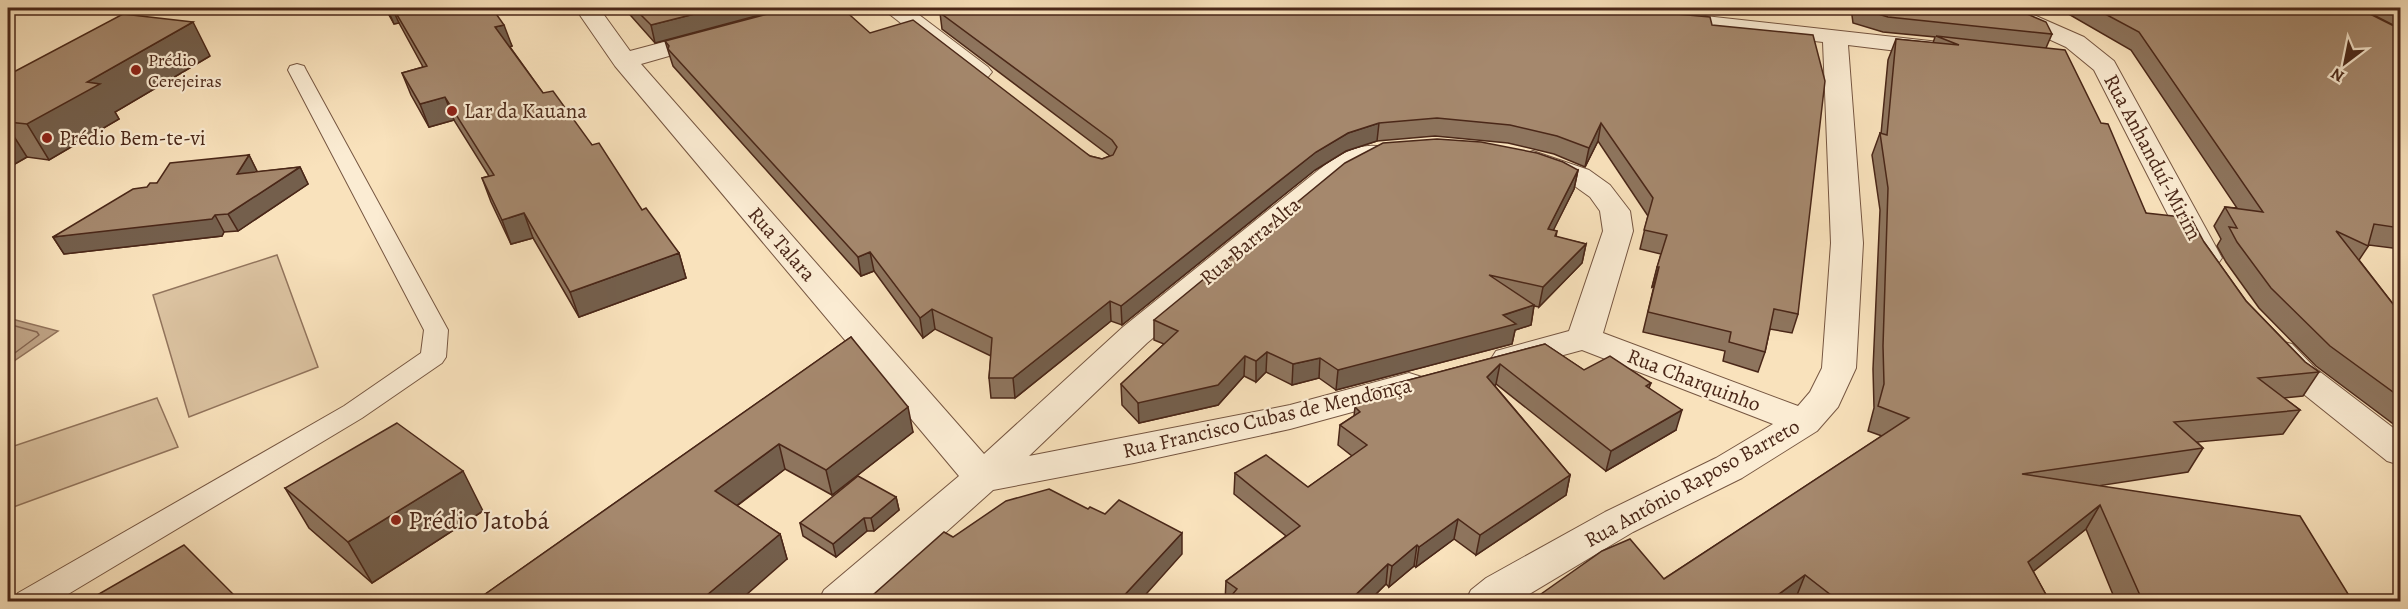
<svg xmlns="http://www.w3.org/2000/svg" width="2408" height="609" font-family="Alegreya,serif">
<style>
.green{fill:#dbc2a0;stroke:#92745c;stroke-width:1.5}
.water{fill:#bea284;stroke:#907159;stroke-width:1.5}
.lines{fill:none;stroke-linecap:round;stroke-linejoin:round}
.shore{stroke:#84644e;stroke-width:1.5}
.service-casing{stroke:#765641;stroke-width:2}
.minor-casing{stroke:#765641;stroke-width:2}
.service{fill:#fbecd3;fill-rule:evenodd}
.minor{fill:#fbecd3;fill-rule:evenodd}
.wall{fill:#8e755e;stroke:#4a2718;stroke-width:1.5}
.shaded-wall{fill:#745f4c;stroke:#4a2718;stroke-width:1.5}
.building{fill:#a5886d;stroke:#4a2718;stroke-width:1.5}
.poi-dot{fill:#8f2418;stroke:#fbecd3;stroke-width:2}
.labels{text-anchor:middle;dominant-baseline:central;stroke-width:4.5;stroke-linejoin:round;paint-order:stroke}
.far-poi-label{font-size:18px;fill:#4a2718;stroke:#fbecd3;text-anchor:start}
.poi-label{font-size:21px;fill:#4a2718;stroke:#fbecd3;text-anchor:start}
.street-label{font-size:21px;fill:#4a2718;stroke:#fbecd3}
.near-poi-label{font-size:26px;fill:#4a2718;stroke:#fbecd3;text-anchor:start}
</style>
<rect width="100%" height="100%" fill="#f9e2bc"/>
<filter id="stains"><feTurbulence type="fractalNoise" baseFrequency=".00333" numOctaves="4"/><feColorMatrix values="0 0 0 0 .2 0 0 0 0 .09 0 0 0 0 .02 0 0 0 .5 -.17"/></filter>
<radialGradient id="worn" r=".72"><stop offset=".6" stop-color="#630" stop-opacity="0"/><stop offset="1" stop-color="#630" stop-opacity=".3"/></radialGradient>
<!-- green -->
<g class="green">
<polygon points="277,255 318,367 189,417 153,295"/>
<polygon points="157,398 178,447 8,509 8,448"/>
</g>
<!-- water -->
<polygon class="water" points="8,318 58,331 8,365"/>
<g class="lines">
<!-- shore -->
<polyline class="shore" points="8,324 37,332 39,335 8,358"/>
<!-- service casing -->
<g class="service-casing">
<polygon id="service" points="297,64 304,66 306,70 448,330 446,357 442,363 362,418 55,602 14,602 18,593 344,406 421,353 424,330 288,70 290,66"/>
</g>
<!-- minor casing -->
<g class="minor-casing">
<g id="minor">
<path d="M575,8H599L630,51L709,30L718,32L721,37L718,42L641,64L984,454L1123,327L1316,172C1334,158 1358,141 1382,147L1386,153L1382,159L1357,168L1336,184L1147,343L1029,456L1290,405L1409,373L1422,377L1427,385L1422,393L1290,429L1134,463L993,490L868,602H818L824,590L959,476L615,66Z"/>
<polygon points="885,8 910,8 988,67 992,72 988,77 979,80 970,77 888,13"/>
<polygon points="1989,8 2018,8 2084,37 2114,61 2222,258 2217,265 2206,267 2195,265 2190,258 2094,70 2066,47 1992,13"/>
<polygon points="1669,12 1939,42 1948,44 1951,49 1948,54 1939,56 1848,45 1863,243 1856,368 1838,407 1817,431 1742,478 1633,532 1516,602 1465,602 1471,590 1486,578 1605,512 1716,458 1773,424 1582,350 1508,370 1496,367 1491,359 1496,351 1569,331 1603,231 1600,211 1590,197 1569,182 1523,166 1519,160 1523,154 1533,151 1589,170 1610,185 1630,211 1633,231 1603,333 1798,406 1810,392 1822,368 1831,243 1823,42 1661,24 1657,19 1661,14"/>
<polygon points="2280,341 2292,344 2315,368 2400,433 2400,465 2387,461 2291,384 2263,352 2268,344"/>
</g>
</g>
<!-- service -->
<use href="#service" class="service"/>
<!-- minor -->
<use href="#minor" class="minor"/>
</g>
<!-- wall -->
<g class="wall">
<polygon points="385,8 492,8 512,46 510,47 543,93 592,145 642,210 679,253 686,278 579,317 533,238 511,244 491,202 482,178 489,176 454,120 429,127 411,95 402,73 423,67 399,23 394,24"/>
<polygon points="624,8 785,8 655,43"/>
<polygon points="932,8 1609,8 1798,314 1792,333 1770,329 1765,352 1758,372 1723,361 1725,351 1643,332 1654,286 1652,287 1661,254 1640,249 1648,216 1598,141 1585,167 1554,154 1508,143 1435,136 1377,141 1346,151 1315,170 1122,325 1111,321 1015,398 991,398 989,378 991,356 935,329 923,338 874,271 861,276 673,66 665,41 870,33 1090,156 1102,159 1110,156 942,29 940,13"/>
<polygon points="1627,8 1703,8 1702,14"/>
<polygon points="1851,8 2013,8 2052,34 2046,48 2146,213 2204,242 2246,301 2305,362 2319,372 2303,396 2284,398 2300,410 2283,434 2197,442 2203,448 2188,472 2097,486 2353,602 2116,602 2086,529 2033,571 2050,602 1797,602 1795,600 1793,602 1533,602 1664,579 1882,436 1868,431 1874,408 1873,369 1880,210 1872,155 1880,133 1881,134 1888,60 1896,39 1933,43 1935,37 1883,32 1853,23"/>
<polygon points="2058,8 2358,8 2393,25 2360,8 2400,8 2400,249 2369,245 2359,260 2400,313 2400,429 2316,366 2259,308 2226,262 2217,246 2221,239 2214,226 2225,207 2237,208 2131,50"/>
<polygon points="210,56 115,112 119,119 49,160 27,157 8,168 8,75"/>
<polygon points="249,155 257,172 300,167 308,184 238,231 224,232 222,236 64,254 53,237 157,183"/>
<polygon points="1578,170 1574,189 1553,230 1557,231 1556,237 1586,244 1582,263 1539,307 1534,306 1531,325 1515,330 1512,344 1336,390 1319,378 1292,385 1266,372 1256,382 1244,376 1218,405 1139,423 1122,405 1121,384 1164,344 1154,340 1154,320"/>
<polygon points="851,337 913,432 832,495 785,469 737,506 780,534 787,559 474,602"/>
<polygon points="1545,344 1584,370 1651,383 1649,388 1676,430 1606,471 1496,384 1495,386 1570,475 1566,495 1476,555 1454,539 1416,567 1414,566 1389,587 1386,584 1368,602 1225,602 1226,581 1286,536 1234,494 1235,473 1308,487 1352,456 1338,445 1340,425 1354,416 1355,407 1366,400 1367,391"/>
<polygon points="285,488 483,511 372,583 309,528"/>
<polygon points="896,497 899,510 874,531 867,531 836,557 803,536 800,523"/>
</g>
<!-- shaded-wall -->
<g class="shaded-wall">
<polygon points="387,8 392,8 399,23 394,24"/>
<polygon points="718,8 785,8 655,43 651,25"/>
<polygon points="193,22 210,56 115,112 119,119 49,160 27,124 87,82"/>
<polygon points="504,25 512,46 503,49 495,27"/>
<polygon points="445,97 454,120 429,127 420,104"/>
<polygon points="1379,123 1377,141 1346,151 1315,170 1122,325 1121,306 1316,152 1348,133"/>
<polygon points="1601,123 1598,141 1585,167 1589,148"/>
<polygon points="8,127 27,157 8,168"/>
<polygon points="249,155 257,171 246,190 237,174"/>
<polygon points="300,167 308,184 238,231 228,214"/>
<polygon points="1578,170 1574,189 1544,249 1548,229"/>
<polygon points="524,213 533,238 511,244 502,220"/>
<polygon points="215,215 224,232 222,236 64,254 53,237"/>
<polygon points="1586,244 1582,263 1539,307 1543,287"/>
<polygon points="870,252 874,271 861,276 858,257"/>
<polygon points="679,253 686,278 579,317 570,292"/>
<polygon points="1657,267 1659,267 1654,286 1652,287"/>
<polygon points="1110,301 1111,321 1015,398 1013,378"/>
<polygon points="1534,305 1531,325 1515,330 1512,344 1336,390 1338,370"/>
<polygon points="932,309 935,329 923,338 920,318"/>
<polygon points="1267,352 1266,372 1256,382 1256,361"/>
<polygon points="1245,356 1244,376 1218,405 1139,423 1138,403"/>
<polygon points="1320,358 1319,378 1292,385 1293,364"/>
<polygon points="1500,364 1496,384 1484,397 1487,377"/>
<polygon points="908,407 913,432 832,495 826,470"/>
<polygon points="1682,410 1676,430 1606,471 1611,451"/>
<polygon points="779,444 785,469 723,516 715,491"/>
<polygon points="463,471 483,511 372,583 348,542"/>
<polygon points="1570,475 1566,495 1476,555 1480,535"/>
<polygon points="896,497 899,510 874,531 871,518"/>
<polygon points="2100,505 2086,529 2014,587 2028,562"/>
<polygon points="864,518 867,531 836,557 833,544"/>
<polygon points="1458,519 1454,539 1416,567 1419,547"/>
<polygon points="1182,533 1182,554 1139,602 1118,602"/>
<polygon points="780,534 787,559 738,602 702,602 701,600"/>
<polygon points="1417,545 1414,566 1389,587 1392,566"/>
<polygon points="1388,564 1386,584 1368,602 1348,602"/>
<polygon points="1805,575 1795,600 1793,602 1768,602"/>
<polygon points="1314,595 1314,602 1308,602"/>
</g>
<!-- building -->
<g class="building">
<polygon points="393,8 492,8 504,25 495,27 543,93 553,91 592,145 599,143 642,210 646,208 679,253 570,292 524,213 502,220 482,178 494,175 445,97 420,104 402,73 427,66"/>
<polygon points="634,8 718,8 651,25"/>
<polygon points="790,8 842,8 870,33 913,20 1090,156 1102,159 1113,155 1117,147 1112,140 939,12 953,8 952,8 1609,8 1710,17 1712,25 1813,35 1825,81 1798,314 1774,309 1765,352 1729,342 1731,332 1648,312 1659,267 1657,267 1667,235 1644,230 1653,198 1601,123 1589,148 1557,136 1510,125 1437,118 1379,123 1348,133 1316,152 1121,306 1110,301 1013,378 989,378 992,338 932,309 920,318 870,252 858,257 668,49 669,46 665,41"/>
<polygon points="1858,8 2013,8 2046,22 2052,34 1888,17"/>
<polygon points="2094,8 2358,8 2400,29 2400,228 2374,224 2368,246 2336,231 2400,313 2400,397 2330,346 2271,288 2237,242 2229,227 2237,228 2225,207 2263,212 2139,32"/>
<polygon points="123,14 193,22 87,82 100,84 27,124 8,122 8,75"/>
<polygon points="1936,36 2065,50 2101,123 2108,124 2146,213 2191,218 2204,242 2246,301 2305,362 2319,372 2258,378 2300,410 2174,422 2203,448 2022,474 2300,516 2353,602 2143,602 2100,505 2028,562 2050,602 1840,602 1805,575 1768,602 1533,602 1541,594 1602,551 1630,539 1664,579 1909,418 1878,406 1884,384 1883,346 1888,188 1880,133 1887,135 1896,39 1959,45"/>
<polygon points="1437,139 1481,142 1537,153 1563,162 1578,170 1548,229 1557,231 1555,236 1586,244 1543,287 1489,275 1534,305 1503,315 1516,324 1338,370 1320,358 1293,364 1267,352 1256,361 1245,356 1218,385 1138,403 1121,384 1178,331 1154,320 1345,163 1383,143"/>
<polygon points="249,155 237,174 300,167 228,214 215,215 212,219 53,237 133,189 147,187 150,183 157,183 170,163"/>
<polygon points="851,337 908,407 826,470 779,444 715,491 780,534 701,600 703,602 474,602"/>
<polygon points="1545,344 1584,370 1610,356 1651,383 1646,386 1682,410 1611,451 1500,364 1487,377 1570,475 1480,535 1458,519 1419,547 1417,545 1392,566 1388,564 1348,602 1323,602 1314,595 1308,602 1226,602 1237,589 1226,581 1300,526 1235,473 1266,455 1308,487 1367,445 1340,425 1360,412 1355,407 1374,396 1367,391"/>
<polygon points="397,423 463,471 348,542 285,488"/>
<polygon points="858,476 896,497 871,518 864,518 833,544 800,523"/>
<polygon points="1049,489 1088,509 1090,507 1105,514 1119,500 1182,533 1118,602 865,602 944,532 953,537 1006,501"/>
<polygon points="184,545 238,599 233,602 85,602"/>
</g>
<!-- markers -->
<g class="poi-dot">
<circle cx="136" cy="70" r="6"/>
<circle cx="452" cy="111" r="6"/>
<circle cx="47" cy="138" r="6"/>
<circle cx="396" cy="520" r="6"/>
</g>
<g class="labels">
<!-- far-poi labels -->
<g class="far-poi-label">
<text x="148" y="60">Prédio<tspan x="148" dy="21">Cerejeiras</tspan></text>
</g>
<!-- poi labels -->
<g class="poi-label">
<text x="464" y="111">Lar da Kauana</text>
<text x="59" y="138">Prédio Bem-te-vi</text>
</g>
<!-- street labels -->
<g class="street-label">
<text transform="translate(2153 157) rotate(62)">Rua Anhanduí-Mirim</text>
<text transform="translate(1250 241) rotate(-40)">Rua Barra Alta</text>
<text transform="translate(782 244) rotate(49)">Rua Talara</text>
<text transform="translate(1694 380) rotate(21)">Rua Charquinho</text>
<text transform="translate(1267 418) rotate(-13)">Rua Francisco Cubas de Mendonça</text>
<text transform="translate(1692 483) rotate(-29)">Rua Antônio Raposo Barreto</text>
</g>
<!-- near-poi labels -->
<g class="near-poi-label">
<text x="408" y="520">Prédio Jatobá</text>
</g>
</g>
<!-- margin -->
<rect width="2408" height="609" fill="none" stroke="#f9e2bc" stroke-width="30"/>
<rect x="9" y="9" width="2390" height="591" fill="none" stroke="#4a2718" stroke-width="3"/>
<rect x="15" y="15" width="2378" height="579" fill="none" stroke="#4a2718" stroke-width="1.5"/>
<!-- north arrow -->
<g transform="translate(2345 63) rotate(212)" stroke="#fbecd3" stroke-width="4.5" paint-order="stroke">
<path d="M0-4.5L10 22L0 15L-10 22Z" fill="#4a2718"/>
<text y="-9" font-size="16" font-weight="bold" text-anchor="middle" fill="#4a2718">N</text>
</g>
<rect width="100%" height="100%" filter="url(#stains)"/>
<rect width="100%" height="100%" fill="url(#worn)"/>
</svg>
